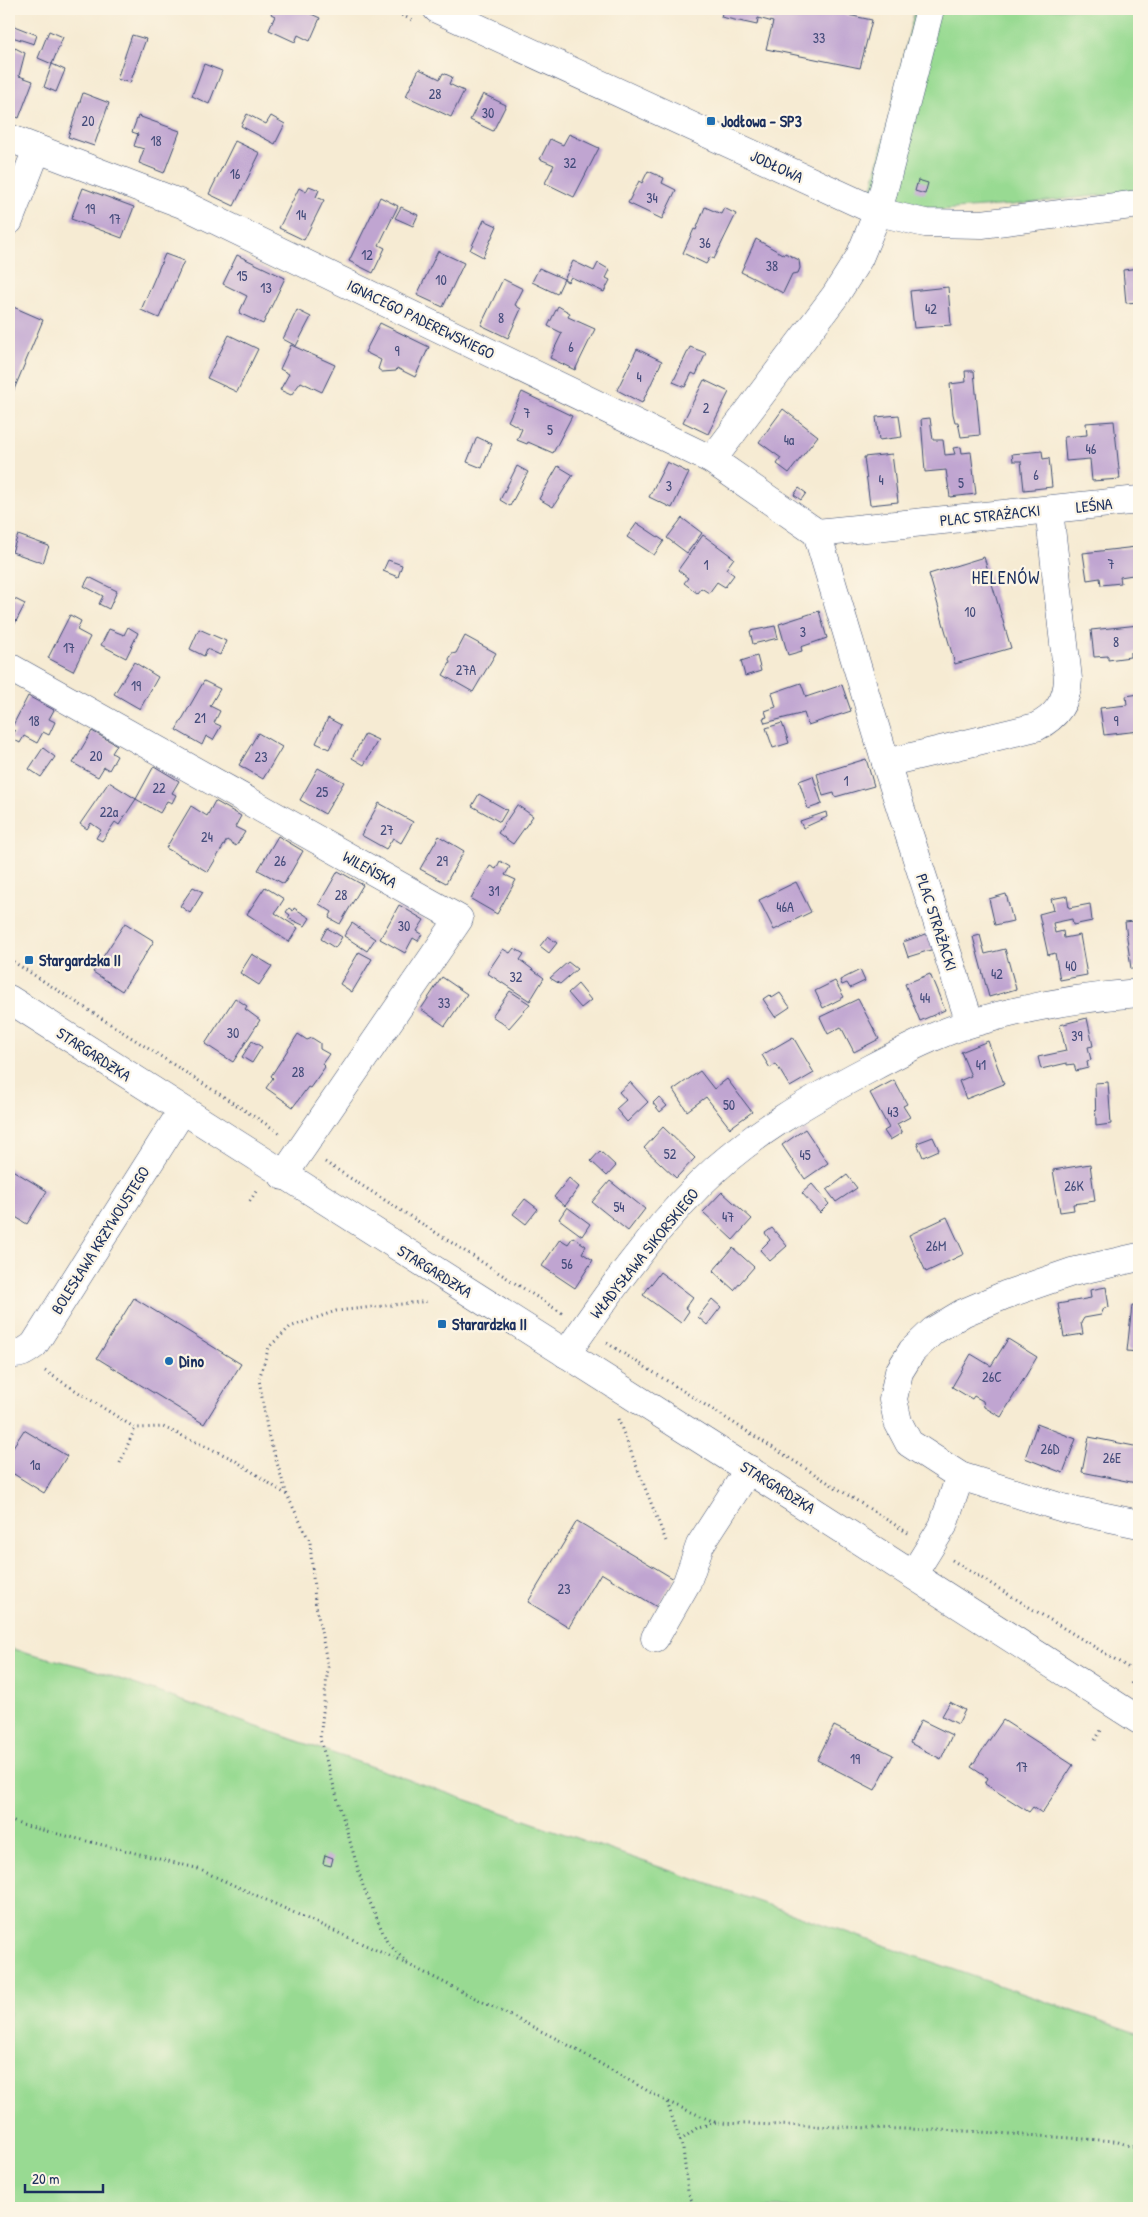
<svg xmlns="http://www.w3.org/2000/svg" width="1148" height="2217" font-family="'Patrick Hand',sans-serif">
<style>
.green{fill:#98da92;stroke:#5a8478}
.building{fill:#c0a5d1}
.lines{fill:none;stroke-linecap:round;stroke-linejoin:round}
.minor-casing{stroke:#3c4b70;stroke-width:29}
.path{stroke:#3c4b70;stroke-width:3;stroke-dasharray:1 4;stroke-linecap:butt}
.minor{stroke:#fff;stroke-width:28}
.poi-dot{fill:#1f6fb2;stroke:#fcf5e5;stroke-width:2}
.labels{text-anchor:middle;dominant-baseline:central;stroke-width:4.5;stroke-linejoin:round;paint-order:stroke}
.number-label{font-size:14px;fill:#444c7b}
.poi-label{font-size:16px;font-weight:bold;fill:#1b2f5e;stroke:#fcf5e5;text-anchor:start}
.street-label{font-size:16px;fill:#1b2f5e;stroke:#fcf5e5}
.neighbourhood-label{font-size:18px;letter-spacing:1px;fill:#1b2f5e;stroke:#fcf5e5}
</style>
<rect width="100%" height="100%" fill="#fcf5e5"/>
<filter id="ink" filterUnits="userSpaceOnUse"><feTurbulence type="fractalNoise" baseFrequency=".02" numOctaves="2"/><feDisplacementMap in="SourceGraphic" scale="10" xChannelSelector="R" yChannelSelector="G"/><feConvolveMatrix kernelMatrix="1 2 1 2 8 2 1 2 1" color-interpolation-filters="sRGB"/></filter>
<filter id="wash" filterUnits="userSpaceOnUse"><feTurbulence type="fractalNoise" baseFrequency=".0096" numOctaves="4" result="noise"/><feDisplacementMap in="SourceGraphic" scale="20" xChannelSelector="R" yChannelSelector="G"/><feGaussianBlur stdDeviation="1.12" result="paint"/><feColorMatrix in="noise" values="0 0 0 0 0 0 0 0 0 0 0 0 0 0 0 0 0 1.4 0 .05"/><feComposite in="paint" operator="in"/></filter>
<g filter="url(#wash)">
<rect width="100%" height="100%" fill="#f6ebd3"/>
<!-- green -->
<g class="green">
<polygon points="915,9 1139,9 1139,191 1012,205 939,210 871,192"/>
<polygon points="9,1648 88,1668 1139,2034 1139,2208 9,2208"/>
</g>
<g id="blocks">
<!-- building -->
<g class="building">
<polygon points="273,9 311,9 309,13 320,18 310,41 298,35 295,42 269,30 275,16 271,14"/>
<polygon points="723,9 819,9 872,20 860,68 766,49 773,22 758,18 757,25 721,17"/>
<polygon points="9,24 37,35 34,44 9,36"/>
<polygon points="49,31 63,37 52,64 38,58"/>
<polygon points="132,35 146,39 130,83 117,79"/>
<polygon points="15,48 25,53 19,76 33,81 19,118 9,114 9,63"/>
<polygon points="52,64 65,70 56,92 44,87"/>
<polygon points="204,64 222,71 209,104 192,96"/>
<polygon points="419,69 440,79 443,73 452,77 449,84 464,91 451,117 406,96"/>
<polygon points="83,93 109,103 94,146 68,137"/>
<polygon points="483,94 506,105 493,131 470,120"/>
<polygon points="247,114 266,124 271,116 285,124 275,144 241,126"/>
<polygon points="138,116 180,131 164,173 139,163 144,149 134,146 138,134 132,132"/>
<polygon points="569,134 599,148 574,197 545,183 554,165 540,159 550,139 563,145"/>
<polygon points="235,141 260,153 234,206 209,194"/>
<polygon points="648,171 664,178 662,183 676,190 662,219 628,203 639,181 642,183"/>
<polygon points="918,180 928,183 925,194 915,191"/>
<polygon points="309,186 319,190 316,197 324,200 304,240 279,228 299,188 306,192"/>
<polygon points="83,188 134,207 122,238 71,219"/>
<polygon points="380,197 398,206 379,245 385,248 373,273 349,261"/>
<polygon points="401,207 418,215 413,226 395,218"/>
<polygon points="705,207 721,214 724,208 736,214 714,259 710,257 706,264 683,253 694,229 696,230"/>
<polygon points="484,220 497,226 483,257 470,250"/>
<polygon points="756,239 784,255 785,253 799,260 800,268 798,273 792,274 783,293 741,272"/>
<polygon points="438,251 464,263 443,307 417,295"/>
<polygon points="165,254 184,261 159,318 141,310"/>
<polygon points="237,255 285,278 263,324 239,313 247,296 223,284"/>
<polygon points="573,261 594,271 598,263 610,270 606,278 610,280 604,292 571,277 568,282 564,280"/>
<polygon points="539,268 564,279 557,294 532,282"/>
<polygon points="1139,268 1139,302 1126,303 1123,270"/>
<polygon points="503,279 523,289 515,305 521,309 508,338 481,325"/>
<polygon points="948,287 951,325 914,328 910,291"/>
<polygon points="11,306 43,320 13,392 9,390 9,310"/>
<polygon points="558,306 570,313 568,317 595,329 575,370 550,358 562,333 548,326"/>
<polygon points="297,310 311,317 296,346 283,339"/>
<polygon points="380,323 429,347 415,377 397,368 396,371 382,372 378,369 381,360 365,352"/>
<polygon points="229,335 258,349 237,392 207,378"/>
<polygon points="291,345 335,365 322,392 301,382 291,395 280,390 289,374 280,369"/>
<polygon points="690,347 706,353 696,375 692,373 685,387 673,382"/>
<polygon points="637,349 662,361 642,403 617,390"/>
<polygon points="965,371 974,371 980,435 961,437 958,422 955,422 953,414 950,384 966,382"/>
<polygon points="704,380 729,392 708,434 683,422"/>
<polygon points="522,392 572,416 553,453 528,442 527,444 517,440 522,429 508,421"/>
<polygon points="783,409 818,436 789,473 777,464 781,458 759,442"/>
<polygon points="899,415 902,437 879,440 876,417"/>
<polygon points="930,418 933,440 943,440 945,455 955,454 953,448 961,447 962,453 971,452 976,494 950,497 946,470 925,472 921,419"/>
<polygon points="1114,421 1120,479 1092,481 1090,459 1066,461 1064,437 1087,435 1086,423"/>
<polygon points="477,437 492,444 482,468 467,462"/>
<polygon points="1042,451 1043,459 1049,458 1052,487 1024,490 1021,461 1013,461 1012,454"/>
<polygon points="892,454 898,502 870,505 864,457"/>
<polygon points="667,462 689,473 672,508 649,497"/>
<polygon points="517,466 528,472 510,506 500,500"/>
<polygon points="558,466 573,475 553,507 539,499"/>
<polygon points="799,488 806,493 801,500 794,495"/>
<polygon points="682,518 702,533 687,553 667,538"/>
<polygon points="637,523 664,541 654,555 627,537"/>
<polygon points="18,535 49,546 43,563 12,552"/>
<polygon points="703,535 734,558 726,569 734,575 725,587 717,582 709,593 701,588 697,593 684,583 688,578 678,570"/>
<polygon points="1136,547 1139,574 1120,577 1121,583 1101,585 1100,578 1087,580 1083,553"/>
<polygon points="984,557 1011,648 955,664 929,574"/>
<polygon points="388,560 402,565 398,577 383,571"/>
<polygon points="89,577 117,591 109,609 99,604 103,596 84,586"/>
<polygon points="9,596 25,604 9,635"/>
<polygon points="819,611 827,638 801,647 802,651 788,655 779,624"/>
<polygon points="70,615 81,621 77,630 90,637 73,671 48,658"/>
<polygon points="1139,625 1139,652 1130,653 1130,657 1108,660 1108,656 1094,657 1091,630"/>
<polygon points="775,626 778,638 753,644 750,631"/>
<polygon points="128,627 138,633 126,658 101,645 109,629 124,635"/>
<polygon points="199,629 226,641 220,655 207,649 204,656 190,649"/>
<polygon points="465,636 496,653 473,692 443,675 450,663 449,659 452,654 456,653"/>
<polygon points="757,656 761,671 745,676 741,661"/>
<polygon points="134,662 158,677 140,709 114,694"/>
<polygon points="204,681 220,689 210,706 220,711 214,723 221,726 213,740 206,736 202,745 176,730"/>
<polygon points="801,683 806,697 842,685 851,711 808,725 804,713 765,723 763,718 767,717 765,711 776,707 772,693"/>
<polygon points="1139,694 1139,731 1104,735 1100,708 1127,705 1126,696"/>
<polygon points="28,696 54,710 49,719 55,722 49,735 43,732 37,743 24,736 20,743 11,738 15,731 11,729"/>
<polygon points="328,718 341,725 329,749 316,743"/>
<polygon points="782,723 789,743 773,748 766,728"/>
<polygon points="92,731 117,745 112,753 117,756 109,770 104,767 98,777 73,763"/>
<polygon points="258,733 282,747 263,779 239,765"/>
<polygon points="365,734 378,740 364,765 352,758"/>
<polygon points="43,748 55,757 41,777 29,769"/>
<polygon points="866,759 874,786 835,797 834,793 823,796 817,774"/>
<polygon points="154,766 179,781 172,793 176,795 172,803 167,801 160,813 136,799"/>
<polygon points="318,768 344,782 325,814 300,800"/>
<polygon points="813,776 822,804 808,809 799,781"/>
<polygon points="109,782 136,799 119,825 115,822 102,841 96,838 101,830 91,823 87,829 80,824"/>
<polygon points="479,794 507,810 500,822 472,806"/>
<polygon points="215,801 241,816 235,827 245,832 236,846 227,840 208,872 166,848 191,806 207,816"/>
<polygon points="379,803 413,822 401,843 393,838 386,849 361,835"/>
<polygon points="517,805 533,816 513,844 498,833"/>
<polygon points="826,812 827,817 803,828 800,821"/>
<polygon points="278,836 303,851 284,884 258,870"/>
<polygon points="439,836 464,851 446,883 420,869"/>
<polygon points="500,861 510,867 505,875 516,880 497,914 471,899 490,866 496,869"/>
<polygon points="338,871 363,885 340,924 329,918 332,912 319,904"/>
<polygon points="796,882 811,912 774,930 759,900"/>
<polygon points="193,887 203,892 190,913 180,906"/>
<polygon points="265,887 284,899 275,913 298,928 289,942 247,914"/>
<polygon points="1006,894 1013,921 995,925 989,899"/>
<polygon points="1067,896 1069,908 1090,904 1092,921 1073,925 1072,919 1053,923 1055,933 1063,931 1064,938 1080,935 1087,975 1060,980 1055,953 1048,955 1039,914 1054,910 1051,899"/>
<polygon points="399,905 424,920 417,931 422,934 418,941 413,938 405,953 380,939"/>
<polygon points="289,908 293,911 294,908 310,918 305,926 288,918 290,915 286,912"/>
<polygon points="1134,921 1136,933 1139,932 1139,968 1131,969 1125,922"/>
<polygon points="125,923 154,941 122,991 93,972"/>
<polygon points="352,923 375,939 367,951 344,936"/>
<polygon points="327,928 342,937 335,948 321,939"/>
<polygon points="932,932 937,948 908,957 903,942"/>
<polygon points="980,935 985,954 1005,949 1016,989 989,997 973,937"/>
<polygon points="548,936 557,943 549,953 540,946"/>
<polygon points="514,948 524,954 520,960 544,978 530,1001 487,973 503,949 510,953"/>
<polygon points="359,952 372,959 352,992 340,984"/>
<polygon points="252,954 272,966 259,985 240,973"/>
<polygon points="568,962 577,969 560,984 550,978"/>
<polygon points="860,970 865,981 850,988 847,983 842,985 840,980"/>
<polygon points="930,974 945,1010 920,1021 905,984"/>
<polygon points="442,977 467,994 445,1026 421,1009"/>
<polygon points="835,981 844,997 823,1008 815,991"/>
<polygon points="578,984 591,1000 581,1008 568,993"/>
<polygon points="510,991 530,1004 509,1028 492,1016"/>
<polygon points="780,993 790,1007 775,1017 763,999 769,995 772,998"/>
<polygon points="235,998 247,1006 245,1009 260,1020 233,1062 205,1044"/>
<polygon points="858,999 879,1039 854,1052 841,1027 828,1034 820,1017"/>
<polygon points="1087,1018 1093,1046 1088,1047 1091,1060 1087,1061 1088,1068 1076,1071 1074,1064 1067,1065 1067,1063 1041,1069 1038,1057 1066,1051 1060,1025"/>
<polygon points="298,1034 307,1040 312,1038 320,1043 320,1049 329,1054 322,1064 325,1067 310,1088 308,1087 293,1107 266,1088 273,1078 271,1076"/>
<polygon points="793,1037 814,1073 790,1087 776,1064 770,1068 762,1055"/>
<polygon points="252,1041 262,1047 252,1063 242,1057"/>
<polygon points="988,1041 1004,1084 966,1099 959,1081 971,1076 961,1052"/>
<polygon points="700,1071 714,1089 727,1079 752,1112 730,1128 706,1097 687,1111 673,1090"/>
<polygon points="894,1080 907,1104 903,1106 910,1117 897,1124 902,1133 890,1140 884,1131 889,1128 870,1093"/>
<polygon points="630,1082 648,1102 627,1122 616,1109 626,1100 619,1092"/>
<polygon points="1108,1082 1111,1124 1096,1126 1095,1083"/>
<polygon points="659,1097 667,1106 660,1112 653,1103"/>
<polygon points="663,1127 695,1158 676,1178 644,1148"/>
<polygon points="805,1129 828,1163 805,1179 782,1145"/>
<polygon points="933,1137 939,1150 923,1157 917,1143"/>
<polygon points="600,1151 616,1166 607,1176 591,1161"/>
<polygon points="1090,1164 1095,1201 1073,1204 1074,1210 1060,1212 1053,1170"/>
<polygon points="9,1168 47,1191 27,1224 9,1213"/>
<polygon points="847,1175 857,1188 836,1202 827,1190"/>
<polygon points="569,1178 579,1187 565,1206 554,1197"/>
<polygon points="610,1181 645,1209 628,1231 592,1202"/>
<polygon points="812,1184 829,1204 820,1213 802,1193"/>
<polygon points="722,1192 752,1219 733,1240 703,1212"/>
<polygon points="525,1199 538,1209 526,1224 513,1214"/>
<polygon points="567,1207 590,1224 582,1236 559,1219"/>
<polygon points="947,1217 964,1254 926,1272 909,1235"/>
<polygon points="772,1228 787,1246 770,1261 760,1250 770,1240 765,1233"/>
<polygon points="573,1237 586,1246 582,1253 593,1260 575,1288 542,1266 560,1239 568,1244"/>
<polygon points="733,1248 754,1267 734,1290 713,1271"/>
<polygon points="660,1272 693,1297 685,1308 689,1311 681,1323 643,1295"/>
<polygon points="1106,1287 1109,1307 1104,1308 1101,1315 1084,1318 1081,1323 1083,1334 1064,1337 1058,1304 1091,1298 1090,1290"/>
<polygon points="134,1298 241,1364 204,1424 97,1358"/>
<polygon points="712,1299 721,1307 707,1325 698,1317"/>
<polygon points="1132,1305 1139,1306 1139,1352 1127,1351"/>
<polygon points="1008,1339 1037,1357 1001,1417 984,1407 983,1401 974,1396 972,1399 952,1387 971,1354 991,1366"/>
<polygon points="1037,1424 1076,1439 1063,1473 1025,1458"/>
<polygon points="24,1430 67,1456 44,1493 9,1471 9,1453"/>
<polygon points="1089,1437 1139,1447 1139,1468 1136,1483 1082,1472"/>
<polygon points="577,1521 674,1579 657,1607 601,1573 569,1627 528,1602"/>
<polygon points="950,1702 965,1710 958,1724 942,1716"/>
<polygon points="921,1720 952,1735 941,1759 910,1743"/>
<polygon points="1003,1720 1073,1765 1042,1813 1033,1807 1029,1812 985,1784 988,1778 971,1767"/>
<polygon points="834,1726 893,1755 875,1790 817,1760"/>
<polygon points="325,1855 333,1858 331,1866 323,1864"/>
</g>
</g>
</g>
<g filter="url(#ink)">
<use href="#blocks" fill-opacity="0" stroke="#3c4b70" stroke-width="1"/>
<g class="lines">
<!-- minor casing -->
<g class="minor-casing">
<g id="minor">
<polyline points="437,9 878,212 925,223 982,224 1139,204"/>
<polyline points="9,138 182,204 712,460 817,533"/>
<polyline points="9,221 37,149"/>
<polyline points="712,460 835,296 859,258 878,212 930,9"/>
<polyline points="817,533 886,763 970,1023"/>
<polyline points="817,533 1139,500"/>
<polyline points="9,667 459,919 283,1176"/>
<path d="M886,763L1036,727C1056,717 1067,702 1068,679L1049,510"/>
<path d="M9,999C384,1241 764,1477 1139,1720"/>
<polyline points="1139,1257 1072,1272 1005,1295 963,1313 933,1331 912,1351 899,1372 893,1399 898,1422 909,1443 960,1476 1063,1508 1139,1524"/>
<path d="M9,1352C18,1357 26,1351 34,1345L182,1111"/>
<path d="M566,1354C607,1295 649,1235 700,1184C749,1135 810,1100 871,1068C903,1051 937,1033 972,1023C1026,1007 1083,997 1139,993"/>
<polyline points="914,1573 943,1526 960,1476"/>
<polyline points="655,1638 687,1582 700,1545 749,1469"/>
</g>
</g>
<!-- path -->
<g class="path">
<polyline points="388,9 412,20"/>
<polyline points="9,959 280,1133"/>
<polyline points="325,1162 562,1313"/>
<polyline points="250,1201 257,1190"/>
<polyline points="607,1343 908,1533"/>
<polyline points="45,1371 135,1428 163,1427 233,1459 287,1495"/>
<polyline points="618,1419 666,1541"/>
<polyline points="120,1463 135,1428"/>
<polyline points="952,1560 1139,1674"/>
<polyline points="1131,1684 1138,1674"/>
<polyline points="1095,1740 1102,1729"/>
<polyline points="9,1820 22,1825 196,1868 409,1965 561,2041 667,2102 683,2149 688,2192 695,2208"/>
<polyline points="407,1963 387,1942 363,1886 320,1739 328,1667 315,1600 310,1542 287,1495 268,1434 259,1379 269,1347 290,1327 336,1311 430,1301"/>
<polyline points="668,2102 717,2123 966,2131 1115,2141 1139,2149"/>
<polyline points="680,2141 698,2127 716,2123"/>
</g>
<!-- minor -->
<use href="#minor" class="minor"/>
</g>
</g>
<!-- markers -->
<g class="poi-dot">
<rect x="706" y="116" width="10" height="10" rx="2.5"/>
<rect x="24" y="955" width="10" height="10" rx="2.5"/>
<rect x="437" y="1319" width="10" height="10" rx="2.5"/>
<circle cx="169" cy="1361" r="5"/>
</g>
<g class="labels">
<!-- number labels -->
<g class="number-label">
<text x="819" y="37">33</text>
<text x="435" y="93">28</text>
<text x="488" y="112">30</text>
<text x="88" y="120">20</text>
<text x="156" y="140">18</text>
<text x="570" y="162">32</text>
<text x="235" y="173">16</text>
<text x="652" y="197">34</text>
<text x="90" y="208">19</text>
<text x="301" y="214">14</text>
<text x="115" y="218">17</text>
<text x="705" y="242">36</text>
<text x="367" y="254">12</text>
<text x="772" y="265">38</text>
<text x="242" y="275">15</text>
<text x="441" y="279">10</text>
<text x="266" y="287">13</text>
<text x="931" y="308">42</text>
<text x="501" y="317">8</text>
<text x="571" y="346">6</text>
<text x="397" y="350">9</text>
<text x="639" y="376">4</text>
<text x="706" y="407">2</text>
<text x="527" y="412">7</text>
<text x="550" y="429">5</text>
<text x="789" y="439">4a</text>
<text x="1091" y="448">46</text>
<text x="1036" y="474">6</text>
<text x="881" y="479">4</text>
<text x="961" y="482">5</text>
<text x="669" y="485">3</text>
<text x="1111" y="563">7</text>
<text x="706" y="564">1</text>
<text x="970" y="611">10</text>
<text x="803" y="631">3</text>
<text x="1116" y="641">8</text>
<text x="69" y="647">17</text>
<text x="466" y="669">27A</text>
<text x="136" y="685">19</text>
<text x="200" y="717">21</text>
<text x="34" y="720">18</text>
<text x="1116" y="720">9</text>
<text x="96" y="755">20</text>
<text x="261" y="756">23</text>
<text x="846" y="780">1</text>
<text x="159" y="787">22</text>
<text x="322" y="791">25</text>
<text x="109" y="811">22a</text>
<text x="387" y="829">27</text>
<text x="207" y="836">24</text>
<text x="280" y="860">26</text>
<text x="442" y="860">29</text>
<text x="494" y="890">31</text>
<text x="341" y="894">28</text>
<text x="785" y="906">46A</text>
<text x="404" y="925">30</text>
<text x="1071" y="965">40</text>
<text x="997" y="973">42</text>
<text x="516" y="976">32</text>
<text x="925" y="997">44</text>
<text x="444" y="1002">33</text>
<text x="233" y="1032">30</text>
<text x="1077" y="1035">39</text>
<text x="981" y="1064">41</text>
<text x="298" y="1071">28</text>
<text x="729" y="1104">50</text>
<text x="893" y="1111">43</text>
<text x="670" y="1153">52</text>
<text x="805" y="1154">45</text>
<text x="1074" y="1185">26K</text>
<text x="619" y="1206">54</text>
<text x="728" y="1216">47</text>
<text x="936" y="1245">26M</text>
<text x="567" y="1263">56</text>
<text x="992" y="1376">26C</text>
<text x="1050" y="1448">26D</text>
<text x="1112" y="1457">26E</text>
<text x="35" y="1464">1a</text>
<text x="564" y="1588">23</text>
<text x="855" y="1758">19</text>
<text x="1022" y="1766">17</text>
</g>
<!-- poi labels -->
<g class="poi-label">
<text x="721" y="121">Jodłowa - SP3</text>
<text x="39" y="960">Stargardzka II</text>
<text x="452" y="1324">Starardzka II</text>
<text x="179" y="1361">Dino</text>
</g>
<!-- street labels -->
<g class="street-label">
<text transform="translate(777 166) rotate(25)">JODŁOWA</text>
<text transform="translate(421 319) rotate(26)">IGNACEGO PADEREWSKIEGO</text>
<text transform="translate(1094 505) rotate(-6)">LEŚNA</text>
<text transform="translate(990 515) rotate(-6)">PLAC STRAŻACKI</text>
<text transform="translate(370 869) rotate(29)">WILEŃSKA</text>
<text transform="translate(937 922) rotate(72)">PLAC STRAŻACKI</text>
<text transform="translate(94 1054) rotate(33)">STARGARDZKA</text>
<text transform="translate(100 1240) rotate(-58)">BOLESŁAWA KRZYWOUSTEGO</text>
<text transform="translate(644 1253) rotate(-51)">WŁADYSŁAWA SIKORSKIEGO</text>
<text transform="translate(435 1271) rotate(32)">STARGARDZKA</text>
<text transform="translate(778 1487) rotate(32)">STARGARDZKA</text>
</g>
<!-- neighbourhood labels -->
<g class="neighbourhood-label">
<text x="1006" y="577">HELENÓW</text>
</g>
</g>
<!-- margin -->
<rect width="1148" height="2217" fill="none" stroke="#fcf5e5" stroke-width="30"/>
<!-- scale -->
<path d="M25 2184v8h78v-8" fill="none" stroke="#1b2f5e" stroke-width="2.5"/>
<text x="32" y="2184" font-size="15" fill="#1b2f5e" stroke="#fcf5e5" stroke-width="4" paint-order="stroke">20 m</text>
</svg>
